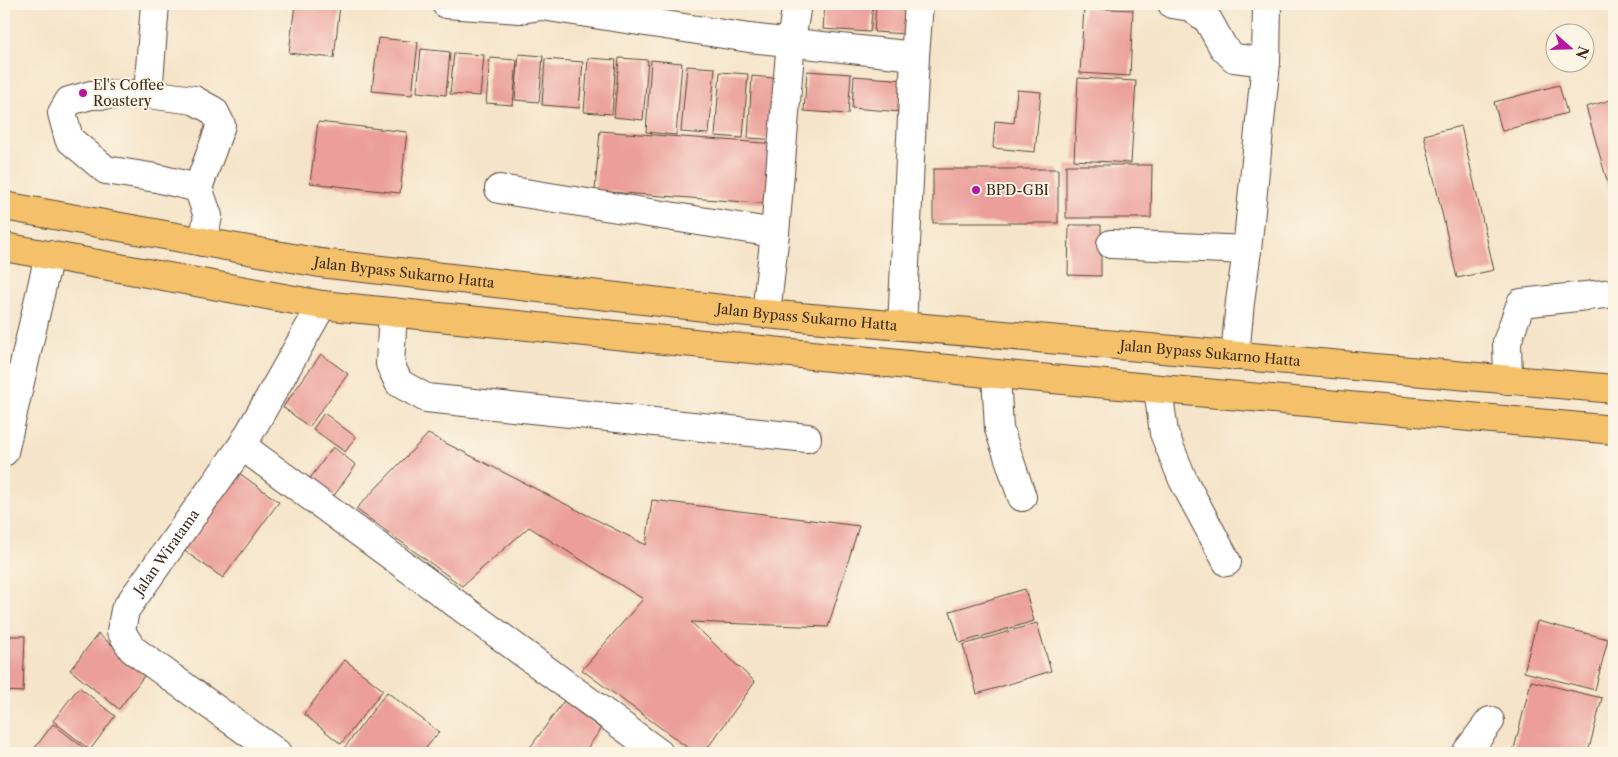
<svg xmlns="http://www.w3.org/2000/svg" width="1618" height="757" font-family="'Libre Caslon Text',serif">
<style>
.building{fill:#eb9e9a}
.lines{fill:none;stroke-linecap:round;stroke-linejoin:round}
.minor-casing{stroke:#574638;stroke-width:30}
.highway-casing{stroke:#574638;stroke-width:30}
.minor{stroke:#fff;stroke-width:28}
.highway{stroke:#f4c16a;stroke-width:28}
.poi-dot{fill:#b5179e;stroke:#fcf5e5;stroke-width:2}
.labels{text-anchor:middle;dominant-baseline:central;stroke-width:4;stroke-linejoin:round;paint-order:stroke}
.poi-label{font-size:14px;fill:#3b2a1e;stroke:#fcf5e5;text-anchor:start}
.street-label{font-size:14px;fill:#3b2a1e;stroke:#fcf5e5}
</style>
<rect width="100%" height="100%" fill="#fcf5e5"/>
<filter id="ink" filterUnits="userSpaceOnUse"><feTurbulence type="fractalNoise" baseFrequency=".02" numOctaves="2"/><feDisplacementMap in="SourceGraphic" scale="10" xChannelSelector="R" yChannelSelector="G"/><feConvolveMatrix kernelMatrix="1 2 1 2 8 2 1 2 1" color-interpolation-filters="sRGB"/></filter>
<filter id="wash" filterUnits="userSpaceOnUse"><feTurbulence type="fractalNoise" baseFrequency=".0096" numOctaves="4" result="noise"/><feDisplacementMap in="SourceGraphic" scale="20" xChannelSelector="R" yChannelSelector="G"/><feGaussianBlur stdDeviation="1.12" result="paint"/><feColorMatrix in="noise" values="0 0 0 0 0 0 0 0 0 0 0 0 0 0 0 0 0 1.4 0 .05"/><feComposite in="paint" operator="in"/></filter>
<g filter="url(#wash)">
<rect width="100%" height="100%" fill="#f5e4c9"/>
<g id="blocks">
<!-- building -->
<g class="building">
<polygon points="295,4 340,5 334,58 289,53"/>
<polygon points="825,4 873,4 870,32 823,29"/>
<polygon points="876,4 907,4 905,34 874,32"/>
<polygon points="1084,8 1133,10 1130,76 1080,73"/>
<polygon points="378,38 418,42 412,95 372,91"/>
<polygon points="421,49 450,52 446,95 417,92"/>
<polygon points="454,53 484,55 480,96 450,94"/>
<polygon points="519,54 543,56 539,102 515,100"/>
<polygon points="490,58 517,60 513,105 486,103"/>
<polygon points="588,58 616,60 612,114 584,112"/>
<polygon points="619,58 648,60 643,120 614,117"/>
<polygon points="545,59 583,62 579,108 542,105"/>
<polygon points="651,60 682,63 676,135 646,132"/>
<polygon points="687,66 715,68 709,134 681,132"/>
<polygon points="807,71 851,74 848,114 804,111"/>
<polygon points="720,72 748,74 743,138 715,136"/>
<polygon points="752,76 784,79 779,140 748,138"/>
<polygon points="854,76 904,80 901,112 852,108"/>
<polygon points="1078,78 1136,81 1131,163 1074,160"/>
<polygon points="1559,85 1567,113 1502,131 1494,102"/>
<polygon points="1017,90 1041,92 1035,152 993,148 995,121 1014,123"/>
<polygon points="1614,99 1614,205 1586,107"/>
<polygon points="318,122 407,132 400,193 310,183"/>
<polygon points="1461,126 1494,270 1457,278 1424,135"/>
<polygon points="600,131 777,144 772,204 595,191"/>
<polygon points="1066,165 1152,165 1151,218 1066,218"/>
<rect x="933" y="169" width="125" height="54"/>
<polygon points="1069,225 1101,225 1101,276 1068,275"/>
<polygon points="321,354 348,374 309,427 283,407"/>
<polygon points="324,413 356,437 345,452 313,429"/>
<polygon points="428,434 646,545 652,500 859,526 828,627 691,622 755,682 704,753 695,753 582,670 643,599 529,527 462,586 356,509"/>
<polygon points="333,447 356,465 333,497 309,480"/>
<polygon points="235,470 279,502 223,578 179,547"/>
<polygon points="1025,589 1034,621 960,643 950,611"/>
<polygon points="1537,621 1608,639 1595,690 1524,672"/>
<polygon points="1037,623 1051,671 977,694 963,645"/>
<polygon points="98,634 147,672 119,709 70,670"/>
<polygon points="4,636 25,636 23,692 4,691"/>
<polygon points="345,660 383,690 341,744 304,714"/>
<polygon points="1531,681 1602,698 1588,753 1513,753"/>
<polygon points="79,687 115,716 90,750 53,721"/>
<polygon points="387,692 439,732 422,753 344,753 342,751"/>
<polygon points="564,701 601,729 584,753 526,753"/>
<polygon points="53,724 88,751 86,753 31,753"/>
</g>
</g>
</g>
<g filter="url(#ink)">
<use href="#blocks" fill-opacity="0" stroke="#574638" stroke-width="1"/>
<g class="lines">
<!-- minor casing -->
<g class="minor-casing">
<g id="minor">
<polyline points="446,4 520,9"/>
<polyline points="520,4 520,9 542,6 749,38 915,56"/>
<polyline points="1172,4 1191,7 1208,20 1223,47 1234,58 1266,62"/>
<polyline points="148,94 155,4"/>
<polyline points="198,188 156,178 106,170 69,139 62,113 69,101 91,95 148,94 194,100 214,111 221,125 198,188 208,216 203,242"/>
<polyline points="499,189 775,233"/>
<polyline points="1111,244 1247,250"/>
<polyline points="393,312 390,364 399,383 426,398 807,438"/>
<polyline points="766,314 775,233 791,41 797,4"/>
<polyline points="902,326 915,56 919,4"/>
<polyline points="1235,356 1240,302 1247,250 1266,62 1267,4"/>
<polyline points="996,374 999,429 1022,497"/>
<polyline points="1508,380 1507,342 1521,303 1614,293"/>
<polyline points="1158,389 1164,433 1183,480 1227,562"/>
<polyline points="242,446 659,753"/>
<polyline points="4,452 49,255"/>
<path id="s1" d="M277,753L132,649L121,631L125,610L242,446L322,305"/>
<polyline points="1466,753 1490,721"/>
</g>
</g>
<!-- highway casing -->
<g class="highway-casing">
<g id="highway">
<path id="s2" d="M4,206L320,263L766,314L1614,389"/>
<polyline points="4,247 322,305 996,374 1614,430"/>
</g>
</g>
<!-- minor -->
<use href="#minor" class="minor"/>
<!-- highway -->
<use href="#highway" class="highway"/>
</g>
</g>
<!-- markers -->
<g class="poi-dot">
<circle cx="83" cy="93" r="5"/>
<circle cx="976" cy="190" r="5"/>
</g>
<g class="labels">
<!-- poi labels -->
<g class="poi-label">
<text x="93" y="85">El's Coffee<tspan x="93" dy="16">Roastery</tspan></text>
<text x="986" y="190">BPD-GBI</text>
</g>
<!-- street labels -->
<g class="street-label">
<text stroke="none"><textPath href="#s2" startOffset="406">Jalan Bypass Sukarno Hatta</textPath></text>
<text stroke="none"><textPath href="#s2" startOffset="811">Jalan Bypass Sukarno Hatta</textPath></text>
<text stroke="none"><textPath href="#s2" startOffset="1216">Jalan Bypass Sukarno Hatta</textPath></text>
<text stroke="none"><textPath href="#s1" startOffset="292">Jalan Wiratama</textPath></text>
</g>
</g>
<!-- margin -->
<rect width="1618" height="757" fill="none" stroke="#fcf5e5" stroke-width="20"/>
<!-- north arrow -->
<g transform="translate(1570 48) rotate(110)"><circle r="24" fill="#fcf5e5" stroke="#afa495"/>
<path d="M0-4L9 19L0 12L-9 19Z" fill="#b5179e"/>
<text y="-8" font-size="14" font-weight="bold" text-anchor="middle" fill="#3b2a1e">N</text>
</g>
</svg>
